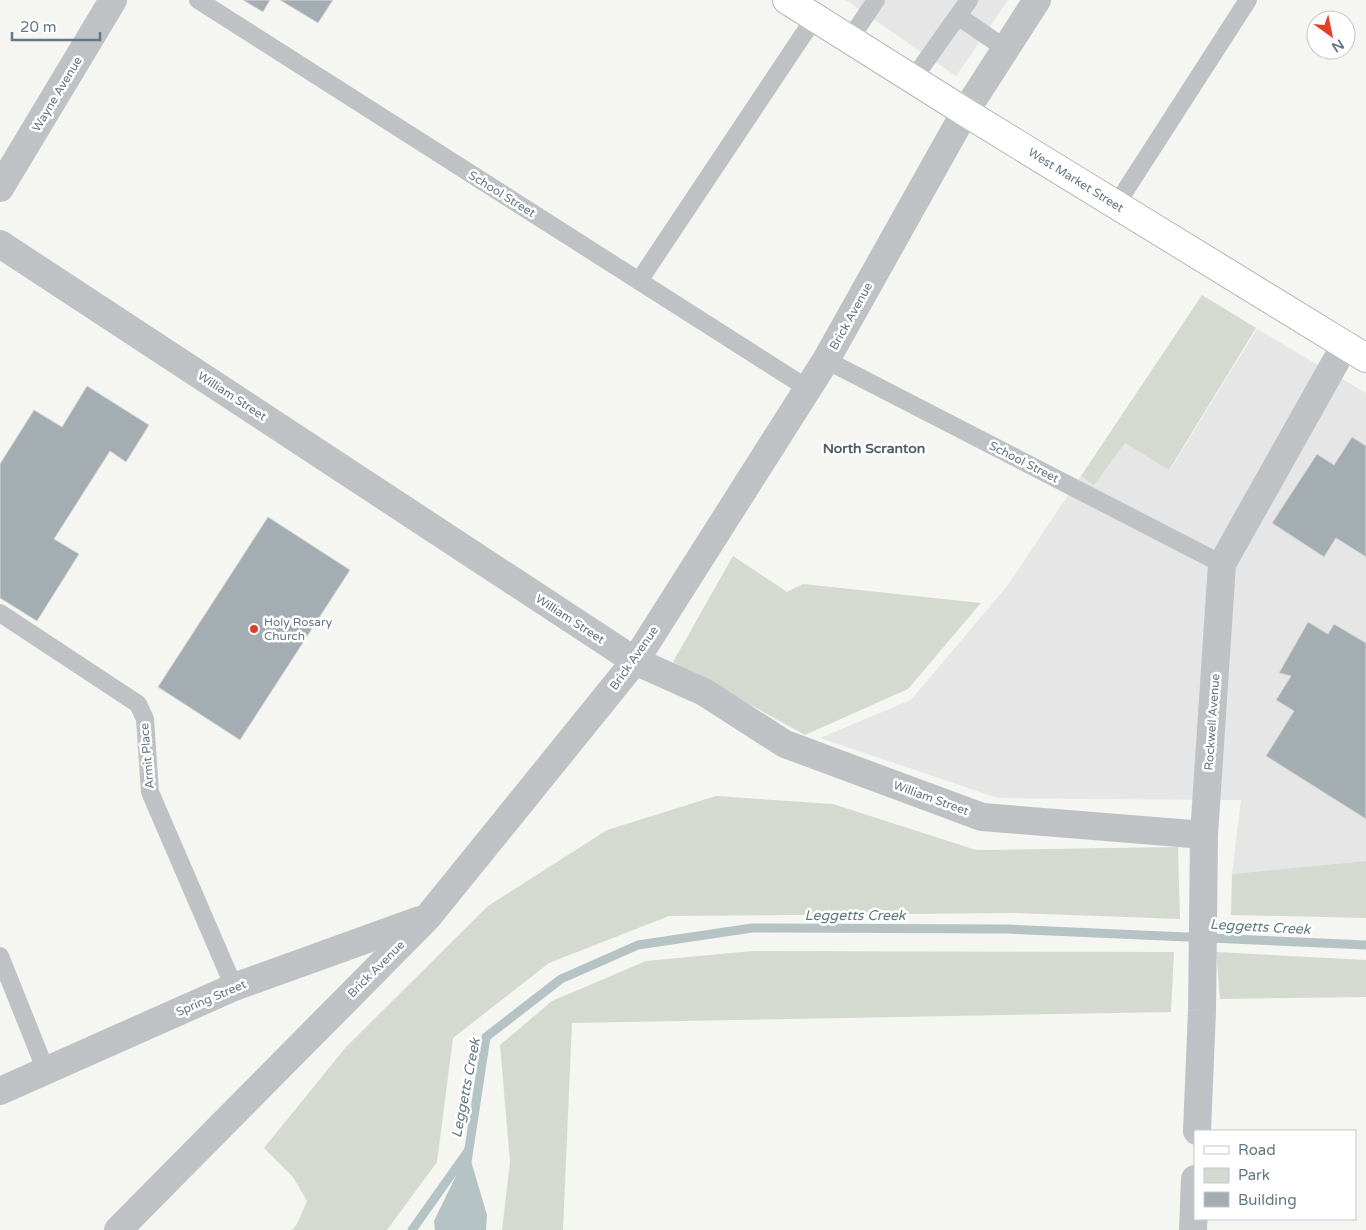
<svg xmlns="http://www.w3.org/2000/svg" width="1366" height="1230" font-family="'Varela Round',sans-serif">
<style>
.built{fill:#e5e6e5}
.green{fill:#d5dad0}
.water{fill:#b5c3c5}
.lines{fill:none;stroke-linecap:round;stroke-linejoin:round}
.stream{stroke:#b5c3c5;stroke-width:9}
.building{fill:#a4aeb2;stroke:#d6d6d4}
.secondary-casing{stroke:#b2b8bc;stroke-width:30}
.service{stroke:#bec2c5;stroke-width:18}
.minor{stroke:#bec2c5;stroke-width:28}
.secondary{stroke:#fff;stroke-width:28}
.poi-dot{fill:#df4027;stroke:#fff;stroke-width:2}
.labels{text-anchor:middle;dominant-baseline:central;stroke-width:5;stroke-linejoin:round;paint-order:stroke}
.street-label{font-size:12px;fill:#647782;stroke:#fff}
.poi-label{font-size:12px;fill:#647782;stroke:#fff;text-anchor:start}
.neighbourhood-label{font-size:14px;font-weight:bold;fill:#526067;stroke:#fff}
.water-label{font-size:14px;font-style:italic;fill:#607a7f;stroke:#fff}
</style>
<rect width="100%" height="100%" fill="#f5f5f1"/>
<!-- built -->
<g class="built">
<polygon points="846,0 1008,0 956,76"/>
<polygon points="1257,329 1366,393 1366,861 1232,874 1241,800 998,798 820,738 911,700 1008,585 1081,476 1094,485 1125,443 1170,470"/>
</g>
<!-- green -->
<g class="green">
<polygon points="1202,295 1256,328 1169,470 1125,443 1094,485 1081,476"/>
<polygon points="733,556 787,592 803,584 981,603 908,689 805,735 673,662"/>
<polygon points="716,796 833,804 976,850 1178,847 1180,919 1016,913 669,916 549,963 453,1038 437,1162 387,1230 292,1230 297,1224 307,1201 293,1177 264,1148 346,1047 488,906 607,830"/>
<polygon points="1366,861 1366,918 1231,915 1232,874"/>
<polygon points="752,951 1174,952 1171,1012 572,1023 563,1230 502,1230 510,1162 500,1045 552,1001 646,961"/>
<polygon points="1216,952 1366,960 1366,997 1220,999"/>
</g>
<!-- water -->
<polygon class="water" points="468,1151 487,1215 486,1230 435,1230 434,1221"/>
<g class="lines">
<!-- stream -->
<g class="stream">
<polyline points="467,1162 486,1037 561,979 638,945 752,928 1007,929 1366,945"/>
<polyline points="412,1230 468,1151"/>
</g>
</g>
<!-- building -->
<g class="building">
<polygon points="243,0 270,0 263,12"/>
<polygon points="280,0 333,0 318,23"/>
<polygon points="87,386 149,425 126,462 110,451 54,539 79,554 37,621 0,598 0,464 34,410 62,427"/>
<polygon points="1352,437 1366,446 1366,557 1336,538 1324,557 1272,523 1317,454 1334,465"/>
<polygon points="268,517 350,570 240,740 158,687"/>
<polygon points="1308,622 1328,634 1334,624 1366,643 1366,819 1266,756 1294,711 1276,700 1291,676 1279,673"/>
</g>
<g class="lines">
<!-- secondary casing -->
<g class="secondary-casing">
<polyline id="secondary" points="787,0 965,112 1366,358"/>
</g>
<!-- service -->
<g class="service">
<polyline points="198,0 807,388"/>
<polyline points="958,16 1006,49"/>
<polyline points="850,39 876,0"/>
<polyline points="913,79 969,0"/>
<polyline points="1116,205 1248,0"/>
<polyline points="639,281 815,17"/>
<polyline points="826,360 1222,564"/>
<polyline points="0,613 138,704 145,719 150,792 234,987"/>
<polyline points="0,956 46,1071"/>
</g>
<!-- minor -->
<g class="minor">
<polyline points="0,188 113,0"/>
<polyline points="0,244 635,661 704,692 785,744 982,817 1204,835"/>
<polyline points="0,1091 234,987 420,920"/>
<polyline points="1197,1131 1202,1011 1204,835 1222,564 1345,345"/>
<polyline points="118,1230 427,918 635,661 826,360 965,112 1037,0"/>
<polyline points="1193,1230 1195,1179"/>
</g>
<!-- secondary -->
<use href="#secondary" class="secondary"/>
</g>
<!-- markers -->
<circle class="poi-dot" cx="254" cy="629" r="5"/>
<g class="labels">
<!-- street labels -->
<g class="street-label">
<text transform="translate(57 94) rotate(-59)">Wayne Avenue</text>
<text transform="translate(1076 180) rotate(32)">West Market Street</text>
<text transform="translate(502 194) rotate(32)">School Street</text>
<text transform="translate(851 316) rotate(-61)">Brick Avenue</text>
<text transform="translate(232 396) rotate(33)">William Street</text>
<text transform="translate(1024 462) rotate(27)">School Street</text>
<text transform="translate(570 619) rotate(33)">William Street</text>
<text transform="translate(634 658) rotate(-55)">Brick Avenue</text>
<text transform="translate(1212 722) rotate(-86)">Rockwell Avenue</text>
<text transform="translate(147 756) rotate(-95)">Armit Place</text>
<text transform="translate(931 798) rotate(20)">William Street</text>
<text transform="translate(376 969) rotate(-45)">Brick Avenue</text>
<text transform="translate(211 998) rotate(-23)">Spring Street</text>
</g>
<!-- poi labels -->
<g class="poi-label">
<text x="264" y="622">Holy Rosary<tspan x="264" dy="14">Church</tspan></text>
</g>
<!-- neighbourhood labels -->
<g class="neighbourhood-label">
<text x="874" y="448">North Scranton</text>
</g>
<!-- water labels -->
<g class="water-label">
<text x="855" y="915">Leggetts Creek</text>
<text transform="translate(1260 927) rotate(3)">Leggetts Creek</text>
<text transform="translate(466 1088) rotate(-79)">Leggetts Creek</text>
</g>
</g>
<!-- legend -->
<rect x="1194" y="1130" width="162" height="90" fill="#ffffff" stroke="#c1c9cd"/>
<rect x="1204" y="1146" width="25" height="8" fill="#ffffff" stroke="#c1c9cd"/>
<text x="1238" y="1155" font-size="15" fill="#647782">Road</text>
<rect x="1204" y="1168" width="25" height="15" fill="#d5dad0" stroke="#c1c9cd"/>
<text x="1238" y="1180" font-size="15" fill="#647782">Park</text>
<rect x="1204" y="1192" width="25" height="15" fill="#a4aeb2" stroke="#c1c9cd"/>
<text x="1238" y="1205" font-size="15" fill="#647782">Building</text>
<!-- north arrow -->
<g transform="translate(1331 35) rotate(147)"><circle r="24" fill="#ffffff" stroke="#c1c9cd"/>
<path d="M0-4L9 19L0 12L-9 19Z" fill="#df4027"/>
<text y="-8" font-size="14" font-weight="bold" text-anchor="middle" fill="#647782">N</text>
</g>
<!-- scale -->
<path d="M12 32v8h88v-8" fill="none" stroke="#647782" stroke-width="2.5"/>
<text x="20" y="32" font-size="15" fill="#647782" stroke="#ffffff" stroke-width="4" paint-order="stroke">20 m</text>
</svg>
